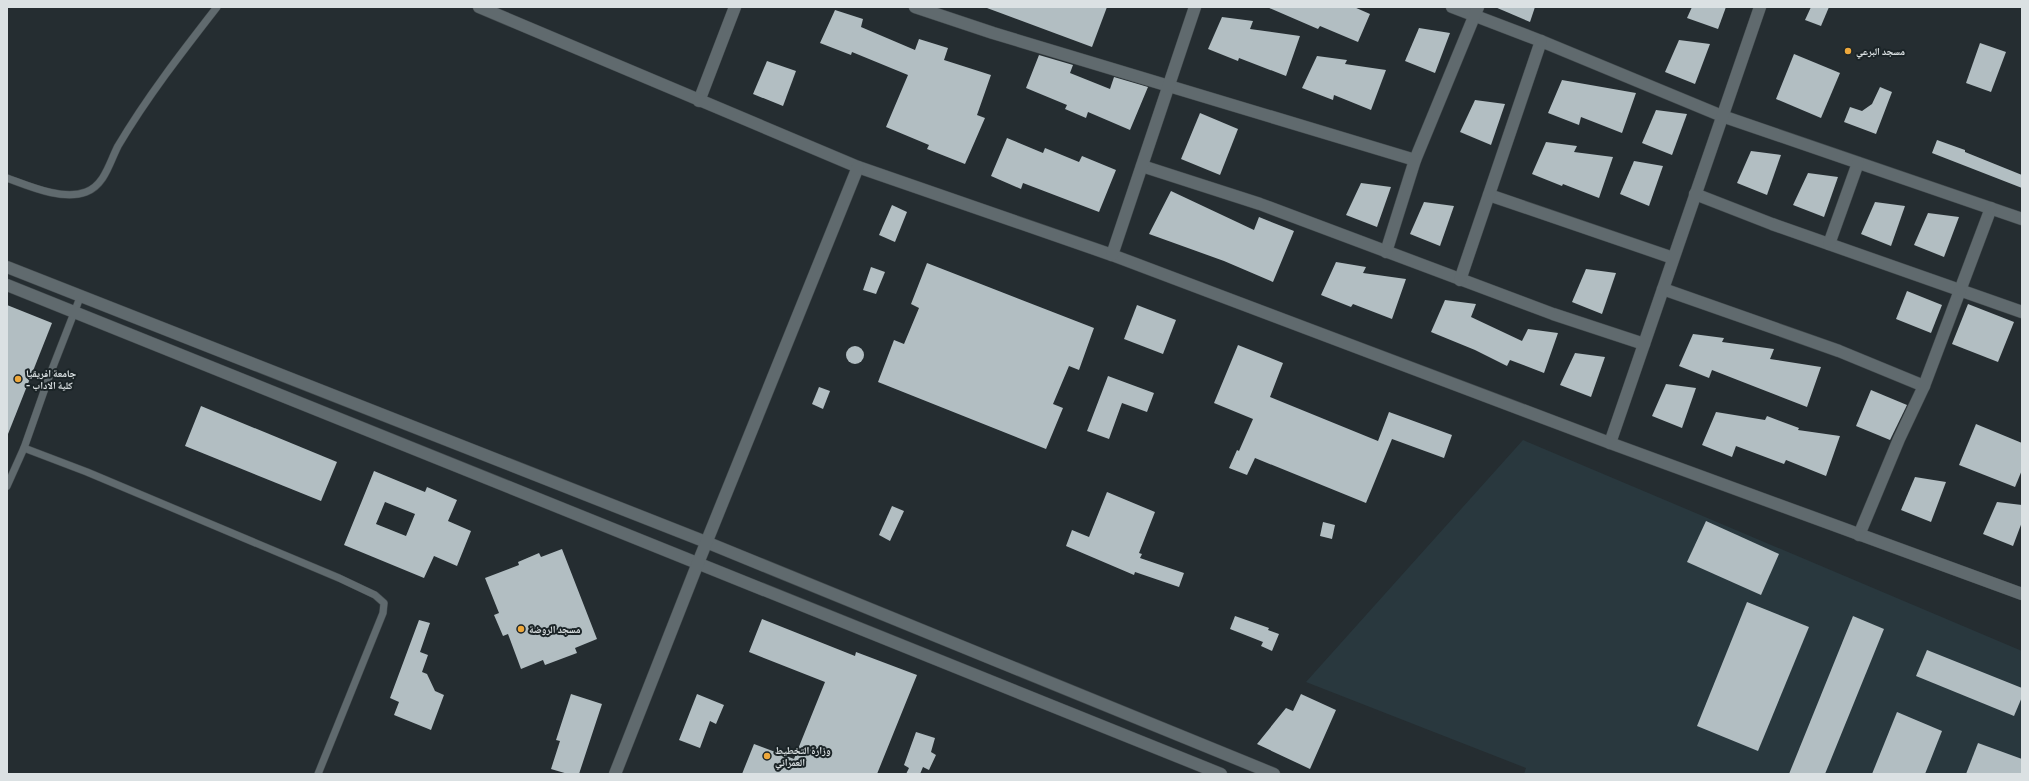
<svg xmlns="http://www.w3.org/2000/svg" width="2029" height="781" font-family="Commissioner,'Noto Naskh Arabic',sans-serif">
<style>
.built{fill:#29383e}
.building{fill:#b2bec2;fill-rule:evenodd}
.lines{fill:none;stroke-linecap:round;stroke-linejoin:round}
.service-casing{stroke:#434b4e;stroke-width:8}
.minor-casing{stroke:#434b4e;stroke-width:13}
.tertiary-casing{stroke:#434b4e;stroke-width:13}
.service{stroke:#606a6e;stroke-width:7}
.minor{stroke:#606a6e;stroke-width:12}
.tertiary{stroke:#606a6e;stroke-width:12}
.poi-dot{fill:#eea83c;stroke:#1b2427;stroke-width:1.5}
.labels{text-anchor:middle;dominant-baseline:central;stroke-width:4;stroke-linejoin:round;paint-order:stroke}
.poi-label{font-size:10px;font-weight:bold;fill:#dbe1e3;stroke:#1b2427;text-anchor:start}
</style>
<rect width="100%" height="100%" fill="#252d31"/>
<!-- built -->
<polygon class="built" points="1523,440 2022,651 2022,774 1524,774 1526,768 1306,682"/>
<!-- building -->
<g class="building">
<polygon points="1107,7 1092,47 987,8 987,7"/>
<polygon points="1267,7 1354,7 1370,14 1358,42 1320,26 1318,29"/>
<polygon points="1495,7 1535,7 1530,22"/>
<polygon points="1692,7 1726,7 1718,29 1687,18"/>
<polygon points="1811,7 1829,7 1821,26 1805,20"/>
<polygon points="835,10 863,19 861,27 915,50 919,39 948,48 944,60 991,75 977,115 985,118 965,164 927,149 929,145 886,127 908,75 852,52 851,55 820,43"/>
<polygon points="1222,17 1253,21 1250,29 1300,36 1286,76 1239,58 1238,61 1208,49"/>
<polygon points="1419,28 1450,33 1435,73 1405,61"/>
<polygon points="1679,40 1710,44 1695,84 1665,72"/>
<polygon points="1980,43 2006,52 1991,92 1966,83"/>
<polygon points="1794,54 1840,73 1821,118 1776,99"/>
<polygon points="1039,55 1073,65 1070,73 1110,89 1114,77 1148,87 1130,130 1088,112 1086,118 1065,109 1067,105 1026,88"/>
<polygon points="1317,56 1347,60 1345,64 1386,70 1371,110 1334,95 1333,100 1302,88"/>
<polygon points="767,61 796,71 783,106 753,94"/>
<polygon points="1562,80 1636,93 1622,133 1581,117 1579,125 1548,113"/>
<polygon points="1880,87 1892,92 1876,134 1844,122 1850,107 1862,111 1872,104"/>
<polygon points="1475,100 1505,104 1491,145 1460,132"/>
<polygon points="1656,110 1687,114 1672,155 1642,143"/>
<polygon points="1200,113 1238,129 1220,175 1181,159"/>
<polygon points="1007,138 1043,153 1045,148 1079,162 1082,156 1116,170 1099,212 1023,183 1021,189 991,176"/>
<polygon points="1937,140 1965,150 1965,152 2022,175 2022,188 1932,153"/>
<polygon points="1546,142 1577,146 1574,152 1613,157 1599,198 1563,184 1562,186 1532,174"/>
<polygon points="1751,151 1781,155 1767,195 1737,183"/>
<polygon points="1634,161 1663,166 1649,206 1620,194"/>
<polygon points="1808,173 1838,177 1824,217 1793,205"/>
<polygon points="1361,183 1391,187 1377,227 1346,215"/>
<polygon points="1171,191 1254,230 1259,217 1294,231 1273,282 1224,261 1149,234"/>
<polygon points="1424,202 1454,206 1440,246 1410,234"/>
<polygon points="1875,202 1905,206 1891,246 1861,234"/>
<polygon points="892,205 907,212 895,242 879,235"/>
<polygon points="1928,213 1959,217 1944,257 1914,245"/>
<polygon points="1336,262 1366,267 1363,273 1406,279 1392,319 1353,304 1351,307 1321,295"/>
<polygon points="927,263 1094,328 1079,370 1069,366 1053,404 1063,408 1046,449 878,382 894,340 904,344 919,308 911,304"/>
<polygon points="871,267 885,272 876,294 863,290"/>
<polygon points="1586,269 1616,273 1602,314 1572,302"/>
<polygon points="1907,291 1942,305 1931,333 1896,319"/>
<polygon points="1445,300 1476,304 1471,317 1522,341 1528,329 1558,333 1544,373 1510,360 1507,366 1475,350 1431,332"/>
<polygon points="1968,304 2014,322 1998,362 1952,344"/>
<polygon points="7,305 52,323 8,434 7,434"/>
<polygon points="1137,305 1176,320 1163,354 1124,339"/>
<polygon points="1693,334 1724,338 1722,342 1774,349 1770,359 1821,367 1807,407 1712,370 1709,378 1679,366"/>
<polygon points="1238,345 1283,363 1270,397 1378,441 1389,412 1452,435 1444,458 1392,439 1366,503 1255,458 1247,475 1229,468 1237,450 1239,451 1253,419 1214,403"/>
<circle cx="855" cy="355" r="9"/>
<polygon points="1575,353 1605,357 1591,397 1560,385"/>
<polygon points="1108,376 1154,393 1147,412 1122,403 1109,439 1087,431"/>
<polygon points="1666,384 1696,388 1682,428 1652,416"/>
<polygon points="819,387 830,391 823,409 812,404"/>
<polygon points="1871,390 1907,405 1890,440 1856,426"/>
<polygon points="201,406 337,462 321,501 185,446"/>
<polygon points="1716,412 1765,420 1767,416 1799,428 1798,430 1840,436 1826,476 1786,460 1784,464 1736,446 1732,457 1702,445"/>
<polygon points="1976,424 2022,443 2022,470 2015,487 1959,465"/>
<path d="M374,471L425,492L427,487L457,500L448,521L471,531L457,566L434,556L424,578L344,545ZM385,502L415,514L406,536L376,524Z"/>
<polygon points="1915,477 1946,482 1931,522 1901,510"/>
<polygon points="1107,492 1155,512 1139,553 1142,554 1140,558 1184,573 1179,587 1135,572 1134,575 1066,546 1072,530 1089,537"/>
<polygon points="1997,502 2022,505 2022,522 2013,546 1983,534"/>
<polygon points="892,506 904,511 890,541 879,535"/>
<polygon points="1706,521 1779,554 1761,595 1687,562"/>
<polygon points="1323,522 1335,525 1332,539 1320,536"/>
<polygon points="562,549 597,639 575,648 577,653 545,665 543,660 521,669 508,634 503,636 494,615 499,613 485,578 519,565 518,562 539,553 541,557"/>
<polygon points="1747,602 1809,627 1758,751 1697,726"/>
<polygon points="1235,616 1269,628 1268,630 1279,634 1272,651 1261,646 1263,642 1230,629"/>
<polygon points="1853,616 1884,629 1825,774 1789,774"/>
<polygon points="762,619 855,656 856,652 917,675 877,774 742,774 754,744 794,759 825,682 749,652"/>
<polygon points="419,620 430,623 420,652 428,655 422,672 427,674 435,691 444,695 431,730 394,715 399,702 390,698"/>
<polygon points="1927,650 2022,688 2022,697 2014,716 1916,676"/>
<polygon points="571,694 602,704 579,774 568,774 551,769 560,741 556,740"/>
<polygon points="697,694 724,705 716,724 710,721 700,748 679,740"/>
<polygon points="1301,694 1336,710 1310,769 1257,744 1286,708 1293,711"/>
<polygon points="1897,712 1942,731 1925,774 1872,774"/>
<polygon points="916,732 935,738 931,752 936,755 929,770 923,767 920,774 906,774 909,768 904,765"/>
<polygon points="1978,743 2022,759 2022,774 1966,774"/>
</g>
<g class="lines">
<!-- service casing -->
<g class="service-casing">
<g id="service">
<path d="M7,178C29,186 63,201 86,192C105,185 110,161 118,146C147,97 182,52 217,7"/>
<polyline points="24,448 87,472 339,578 375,595 384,603 383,613 318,774"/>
<polyline points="7,486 24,448 49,377 81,295"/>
</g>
</g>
<!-- minor casing -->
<g class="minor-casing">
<g id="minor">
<polyline points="915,7 993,33 1415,160"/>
<polyline points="1452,7 1541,41 1722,116 2022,219"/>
<polyline points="699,101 735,7"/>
<polyline points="1142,166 1260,204 1553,314 1644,344"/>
<polyline points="1695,194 1772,224 2022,312"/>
<polyline points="1489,195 1673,258"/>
<polyline points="1829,244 1858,163"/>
<polyline points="1386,252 1415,160 1478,7"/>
<polyline points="7,267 706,542 1274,774"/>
<polyline points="1460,280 1541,41"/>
<polyline points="7,285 1221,774"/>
<polyline points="1663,289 1839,351 1924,386"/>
<polyline points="1610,443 1760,7"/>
<polyline points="1859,535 1899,439 1924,386 1991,208"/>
</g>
</g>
<!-- tertiary casing -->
<g class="tertiary-casing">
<g id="tertiary">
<polyline points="479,7 858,167 1112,255 1610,443 2022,594"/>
<polyline points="1112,255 1195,7"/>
<polyline points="615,774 698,563 858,167"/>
</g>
</g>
<!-- service -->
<use href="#service" class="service"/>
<!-- minor -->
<use href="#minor" class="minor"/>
<!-- tertiary -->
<use href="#tertiary" class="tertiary"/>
</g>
<!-- markers -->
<g class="poi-dot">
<circle cx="1848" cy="51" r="4"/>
<circle cx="18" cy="379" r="4"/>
<circle cx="521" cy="629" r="4"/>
<circle cx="767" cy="756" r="4"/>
</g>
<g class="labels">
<!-- poi labels -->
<g class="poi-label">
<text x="1856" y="51">مسجد البرعي</text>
<text x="26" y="373">جامعة افريقيا<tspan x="26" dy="12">- كلية الاداب</tspan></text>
<text x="529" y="629">مسجد الروضة</text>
<text x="775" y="750">وزارة التخطيط<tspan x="775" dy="12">العمراني</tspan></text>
</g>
</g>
<!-- border -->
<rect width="2029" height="781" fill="none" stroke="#dbe1e3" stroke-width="16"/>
</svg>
